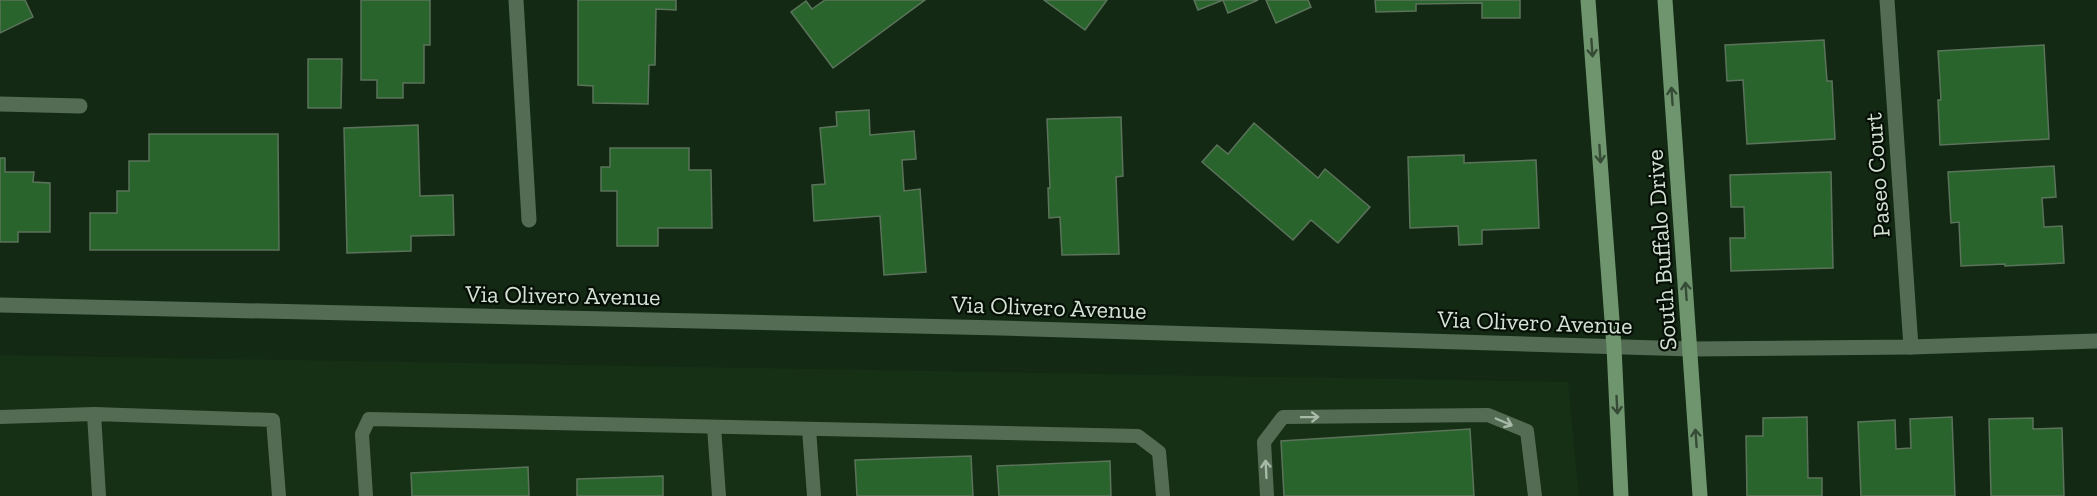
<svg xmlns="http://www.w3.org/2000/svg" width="2097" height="496" font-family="'Zilla Slab',serif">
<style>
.built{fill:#153015}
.building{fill:#2a642d;stroke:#5b735a;stroke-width:1.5}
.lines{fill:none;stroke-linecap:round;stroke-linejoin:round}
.lane{stroke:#546c53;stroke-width:14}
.street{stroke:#546c53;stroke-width:15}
.secondary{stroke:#6f956e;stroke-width:15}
.oneway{stroke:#354b35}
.oneway2{stroke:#a7b9a7}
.labels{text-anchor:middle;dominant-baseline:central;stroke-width:4.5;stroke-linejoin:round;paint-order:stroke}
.street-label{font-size:24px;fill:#d4e2d4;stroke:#060f06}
</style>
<rect width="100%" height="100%" fill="#132914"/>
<!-- built -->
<polygon class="built" points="0,355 1568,382 1579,496 0,496"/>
<!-- building -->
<g class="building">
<polygon points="0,0 25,0 33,17 0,33"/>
<polygon points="361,0 430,0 430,45 424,45 424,83 403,83 403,98 377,98 377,80 361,80"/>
<polygon points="578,0 676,0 676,10 656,9 655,65 649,65 648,104 593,103 593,86 578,85"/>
<polygon points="825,0 925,0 833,68 791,12 806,1 812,9"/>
<polygon points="1044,0 1107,0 1085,30"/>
<polygon points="1194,0 1258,0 1228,13 1223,0 1198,10"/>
<polygon points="1266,0 1308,0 1311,7 1276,23"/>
<polygon points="1375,0 1520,0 1520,18 1482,18 1482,3 1416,4 1416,11 1376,12"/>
<polygon points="1824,40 1827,81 1832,81 1835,139 1747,144 1743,80 1727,81 1725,45"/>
<polygon points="2044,45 2049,139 1940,145 1938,100 1941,100 1938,51"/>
<polygon points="308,59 342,59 341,108 308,108"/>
<polygon points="869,110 870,135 914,131 916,159 902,160 904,191 920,189 926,272 884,275 880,216 814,221 812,185 825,184 820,128 837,126 836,112"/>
<polygon points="1121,117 1123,176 1116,177 1119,254 1062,255 1060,217 1049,218 1048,188 1050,188 1047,119"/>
<polygon points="1254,123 1318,178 1325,169 1370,207 1338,243 1311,220 1293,240 1202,162 1217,145 1228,154"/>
<polygon points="418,125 420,196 453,195 454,235 411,236 411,251 347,253 344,128"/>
<polygon points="149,134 278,134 279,250 90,250 90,213 117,213 117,191 129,191 129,161 149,161"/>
<polygon points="610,148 689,148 689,170 711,170 712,228 658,228 658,246 617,246 617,191 601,191 601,167 610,167"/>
<polygon points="1464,155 1464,163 1536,160 1539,228 1482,230 1482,244 1459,245 1458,226 1410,228 1408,157"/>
<polygon points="0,158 5,158 5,172 34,172 33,182 50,183 50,232 18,232 18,242 0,242"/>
<polygon points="2054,166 2056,197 2042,198 2044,227 2062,226 2064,263 2005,266 2005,264 1961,266 1959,222 1951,223 1948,172"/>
<polygon points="1831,172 1833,268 1731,271 1730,238 1745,238 1744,207 1731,207 1730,175"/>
<polygon points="1807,417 1808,478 1822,478 1822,496 1747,496 1746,436 1763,436 1763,418"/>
<polygon points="1952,417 1955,496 1861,496 1858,422 1895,420 1896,449 1911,448 1910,419"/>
<polygon points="2033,418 2033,429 2062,428 2064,496 1991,496 1989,419"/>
<polygon points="1470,429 1474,496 1284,496 1281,441"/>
<polygon points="971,456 973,496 857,496 855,460"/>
<polygon points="1110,461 1111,496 999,496 997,466"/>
<polygon points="528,467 529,496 412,496 411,473"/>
<polygon points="663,476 663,496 577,496 577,479"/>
</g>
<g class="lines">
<!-- lane -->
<g class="lane">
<polyline points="0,417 94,414"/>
<polyline points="714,427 719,496"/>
<polyline points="809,429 814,496"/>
<polyline points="99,496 94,414 273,420 279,496"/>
<polyline points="366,496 362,434 369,419 1138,436 1159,452 1163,496"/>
<polyline points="1267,496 1264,442 1283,417 1488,415 1527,431 1535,496"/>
</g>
<!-- street -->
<g class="street">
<polyline points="516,0 529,220"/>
<polyline points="1887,0 1911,347"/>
<polyline points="0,104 80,106"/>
<polyline points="0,305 1001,328 1691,349 1911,347 2097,341"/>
</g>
<!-- secondary -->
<g class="secondary">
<polyline points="1588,0 1614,347 1621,496"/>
<polyline points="1665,0 1700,496"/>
</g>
</g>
<!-- one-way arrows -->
<defs><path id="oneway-shaft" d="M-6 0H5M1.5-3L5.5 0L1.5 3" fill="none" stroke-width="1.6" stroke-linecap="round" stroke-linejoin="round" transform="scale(1.5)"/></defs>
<g class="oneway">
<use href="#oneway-shaft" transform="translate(1592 48) rotate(86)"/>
<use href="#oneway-shaft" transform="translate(1672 96) rotate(-94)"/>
<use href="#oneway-shaft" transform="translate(1600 154) rotate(86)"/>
<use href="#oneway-shaft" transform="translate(1686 291) rotate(-94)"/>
<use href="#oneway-shaft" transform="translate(1617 405) rotate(87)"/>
<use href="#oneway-shaft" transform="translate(1696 438) rotate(-94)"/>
</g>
<g class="oneway2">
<use href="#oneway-shaft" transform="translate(1310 417) rotate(-1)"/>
<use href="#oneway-shaft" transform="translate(1504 422) rotate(23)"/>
<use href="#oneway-shaft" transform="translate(1266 469) rotate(-93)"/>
</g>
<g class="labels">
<!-- street labels -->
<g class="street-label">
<text transform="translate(1877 175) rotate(-94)">Paseo Court</text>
<text transform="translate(1661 250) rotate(-94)">South Buffalo Drive</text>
<text transform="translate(563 295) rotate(1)">Via Olivero Avenue</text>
<text transform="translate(1049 307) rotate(2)">Via Olivero Avenue</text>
<text transform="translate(1535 322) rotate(2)">Via Olivero Avenue</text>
</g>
</g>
</svg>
